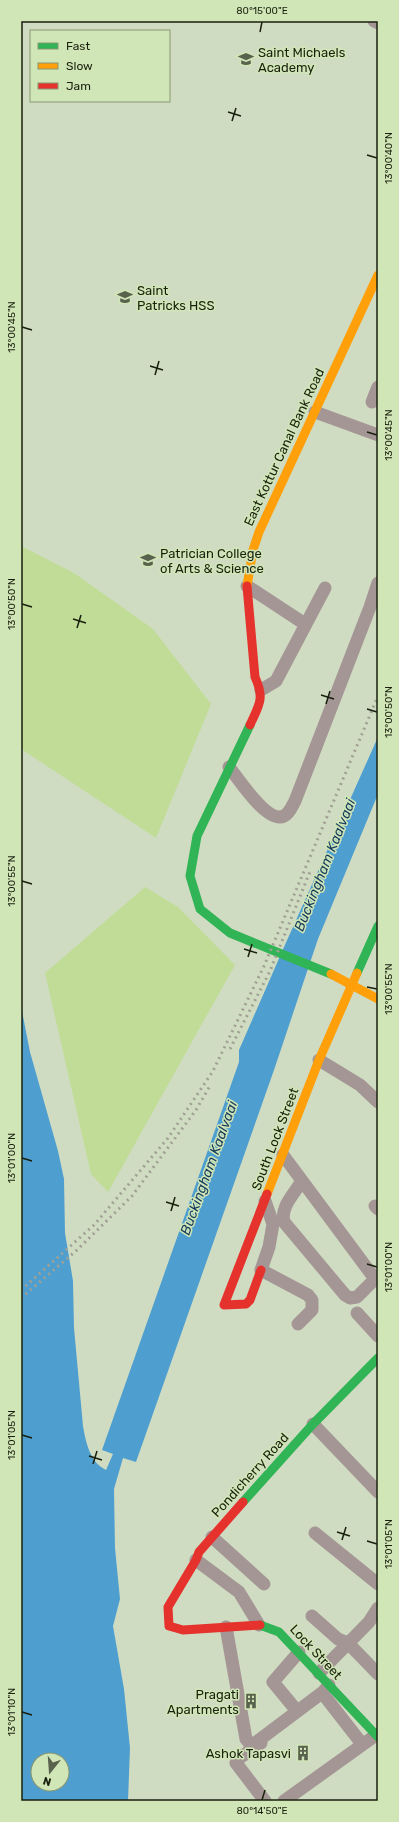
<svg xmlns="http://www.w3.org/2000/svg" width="399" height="1822" font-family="Rubik,sans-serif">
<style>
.green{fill:#c0dc97}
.water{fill:#4e9fcf;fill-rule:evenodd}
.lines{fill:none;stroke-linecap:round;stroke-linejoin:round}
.street{stroke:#a59696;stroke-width:13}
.fast{stroke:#30b455;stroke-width:9}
.slow{stroke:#ff9f0a;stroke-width:9}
.jam{stroke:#e5322d;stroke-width:9}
.rail{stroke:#a1a095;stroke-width:3;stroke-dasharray:2 4;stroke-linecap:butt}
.ticks{fill:none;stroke:#19200e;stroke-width:1.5}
.labels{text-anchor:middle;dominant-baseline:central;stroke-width:3;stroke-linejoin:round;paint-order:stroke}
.poi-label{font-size:13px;fill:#19200e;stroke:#d1e6b7;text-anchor:start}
.street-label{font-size:13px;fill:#19200e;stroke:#d1e6b7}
.water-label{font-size:14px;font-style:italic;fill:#143b5c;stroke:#d1e6b7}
.neatline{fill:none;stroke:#19200e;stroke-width:1.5}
.ticks-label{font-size:10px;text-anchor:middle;fill:#19200e}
</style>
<rect width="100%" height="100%" fill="#d0dcc2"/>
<!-- green -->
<g class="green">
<polygon points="21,546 74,573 153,629 211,704 156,838 21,749"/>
<polygon points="145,887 178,907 235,965 108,1192 91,1174 45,973"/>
</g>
<!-- water -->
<path class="water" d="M378,737V794L318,939L274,1070L136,1462L123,1458L114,1489L115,1548L120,1599L113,1626L124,1689L130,1748L128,1801H21V1006L30,1052L58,1151L64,1179L65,1233L73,1281L74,1328L83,1426C86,1443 90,1462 106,1470L113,1454L102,1450L239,1062V1050L284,947ZM38,1760H62V1784H38Z"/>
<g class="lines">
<!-- street -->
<g class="street">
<polyline points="374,21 378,23"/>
<polyline points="372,402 378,387"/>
<polyline points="315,412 378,435"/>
<polyline points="247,586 305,624"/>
<polyline points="261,690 276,681 325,588"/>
<path d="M229,767C238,778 267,824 284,816C290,813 292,806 295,801L370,607L378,583"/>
<polyline points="319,1060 360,1085 378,1102"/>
<path d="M283,1155L375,1279L357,1297L350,1298L345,1295L284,1222C280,1207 294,1194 302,1181"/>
<polyline points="265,1201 273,1224 269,1247 261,1270 308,1295 312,1300 312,1310 298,1324"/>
<polyline points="375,1206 378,1209"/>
<polyline points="357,1313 378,1336"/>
<polyline points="313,1424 378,1492"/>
<polyline points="315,1533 378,1584"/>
<polyline points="212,1537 264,1584"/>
<polyline points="196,1560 239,1592 259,1625"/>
<polyline points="312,1616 338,1639 348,1643 378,1674"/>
<polyline points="226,1627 246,1739 250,1744 255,1743 323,1692 329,1685"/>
<polyline points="319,1673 369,1622 378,1608"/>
<polyline points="327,1699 362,1744"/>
<polyline points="297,1711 273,1682 299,1652"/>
<polyline points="261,1743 238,1759 236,1763 265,1801"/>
<polyline points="284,1801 376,1735"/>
</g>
<!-- fast -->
<g class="fast">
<polyline points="250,725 197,836 190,876 200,909 230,933 331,974"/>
<polyline points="357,973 378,926"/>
<polyline points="243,1502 313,1424 378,1358"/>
<polyline points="260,1625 279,1632 378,1737"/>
</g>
<!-- slow -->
<g class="slow">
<polyline points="247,586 253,550 259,532 378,275"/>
<polyline points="331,974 378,999"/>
<polyline points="267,1194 319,1060 357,973"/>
</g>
<!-- jam -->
<g class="jam">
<path d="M247,586L255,677C265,699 259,705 250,725"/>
<polyline points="261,1270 250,1300 246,1304 224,1305 267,1194"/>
<polyline points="243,1502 199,1552 196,1560 168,1607 169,1626 183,1630 260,1625"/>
</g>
<!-- rail -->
<g class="rail">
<polyline points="230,1049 270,971 311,869"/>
<polyline points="21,1290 94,1225 168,1138 213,1071 264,966 378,696"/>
<polyline points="21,1298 77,1250 132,1196 196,1110 211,1084"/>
</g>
</g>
<!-- ticks -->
<path class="ticks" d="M260,32L262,22M228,112L241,116M232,121L236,108M367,155L377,158M22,327L32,330M150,366L163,370M155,375L159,361M367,432L377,435M22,604L32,607M73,619L86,623M77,628L81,615M321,695L334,699M326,704L330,691M367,709L377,712M22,881L32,884M244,949L257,953M248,957L252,944M367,987L377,989M22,1158L32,1161M166,1202L179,1206M171,1211L175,1197M367,1264L377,1267M22,1435L32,1438M89,1456L102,1460M93,1464L97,1451M337,1532L350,1536M342,1540L346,1527M367,1541L377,1544M22,1712L32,1715M262,1800L265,1790"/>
<!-- icons -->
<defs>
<g id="school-bare" transform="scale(1.2)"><path d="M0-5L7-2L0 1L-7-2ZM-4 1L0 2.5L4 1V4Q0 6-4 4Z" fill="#59624d" stroke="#d1e6b7" stroke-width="2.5" paint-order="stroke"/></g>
<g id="university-bare" transform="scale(1.2)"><path d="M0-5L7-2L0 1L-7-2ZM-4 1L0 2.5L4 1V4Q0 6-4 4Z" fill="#59624d" stroke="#d1e6b7" stroke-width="2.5" paint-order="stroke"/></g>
<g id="building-bare" transform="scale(1.2)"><path d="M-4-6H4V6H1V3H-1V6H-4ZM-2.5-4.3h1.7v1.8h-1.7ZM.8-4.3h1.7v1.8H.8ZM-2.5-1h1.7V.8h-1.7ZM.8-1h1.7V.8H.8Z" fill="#59624d" stroke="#d1e6b7" stroke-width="2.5" paint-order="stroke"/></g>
</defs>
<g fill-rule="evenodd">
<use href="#school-bare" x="246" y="59"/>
<use href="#school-bare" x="125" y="297"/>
<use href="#university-bare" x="148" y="560"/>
<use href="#building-bare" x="251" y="1701"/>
<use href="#building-bare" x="303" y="1753"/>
</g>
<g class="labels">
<!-- poi labels -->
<g class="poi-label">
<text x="258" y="52">Saint Michaels<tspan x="258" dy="15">Academy</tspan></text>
<text x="137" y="290">Saint<tspan x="137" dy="15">Patricks HSS</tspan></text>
<text x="160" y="553">Patrician College<tspan x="160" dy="15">of Arts &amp; Science</tspan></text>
<text x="239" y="1694" text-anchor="end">Pragati<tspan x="239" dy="15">Apartments</tspan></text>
<text x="291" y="1753" text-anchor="end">Ashok Tapasvi</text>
</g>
<!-- street labels -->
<g class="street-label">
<text transform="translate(284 447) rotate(-65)">East Kottur Canal Bank Road</text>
<text transform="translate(275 1139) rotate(-69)">South Lock Street</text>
<text transform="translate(250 1475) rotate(-48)">Pondicherry Road</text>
<text transform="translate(316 1652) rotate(47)">Lock Street</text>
</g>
<!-- water labels -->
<g class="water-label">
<text transform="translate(325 865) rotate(-68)">Buckingham Kaalvaai</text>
<text transform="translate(209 1168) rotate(-70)">Buckingham Kaalvaai</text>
</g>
</g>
<!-- border -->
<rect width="399" height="1822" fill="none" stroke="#d1e6b7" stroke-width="44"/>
<!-- legend -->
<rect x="30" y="30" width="140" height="72" fill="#d1e6b7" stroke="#879773"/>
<rect x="38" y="43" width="20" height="6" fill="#30b455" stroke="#879773"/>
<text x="66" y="50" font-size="12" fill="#19200e">Fast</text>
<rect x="38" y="63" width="20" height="6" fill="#ff9f0a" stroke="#879773"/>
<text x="66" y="70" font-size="12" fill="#19200e">Slow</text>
<rect x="38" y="83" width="20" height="6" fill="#e5322d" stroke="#879773"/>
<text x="66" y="90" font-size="12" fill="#19200e">Jam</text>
<!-- north arrow -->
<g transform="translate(50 1772) rotate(197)"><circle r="19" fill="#d1e6b7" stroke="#879773"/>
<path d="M0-3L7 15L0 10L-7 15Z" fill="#59624d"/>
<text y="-6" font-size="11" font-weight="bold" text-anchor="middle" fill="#19200e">N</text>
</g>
<rect x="22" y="22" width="355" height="1778" class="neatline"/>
<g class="ticks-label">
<text x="262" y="14">80°15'00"E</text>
<text transform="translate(388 158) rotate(-90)" y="4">13°00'40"N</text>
<text transform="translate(11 327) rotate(-90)" y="4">13°00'45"N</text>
<text transform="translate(388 435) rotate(-90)" y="4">13°00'45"N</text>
<text transform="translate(11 604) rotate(-90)" y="4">13°00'50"N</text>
<text transform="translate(388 712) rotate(-90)" y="4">13°00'50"N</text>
<text transform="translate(11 881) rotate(-90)" y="4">13°00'55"N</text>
<text transform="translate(388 989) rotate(-90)" y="4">13°00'55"N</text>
<text transform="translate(11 1158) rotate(-90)" y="4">13°01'00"N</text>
<text transform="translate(388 1267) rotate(-90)" y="4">13°01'00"N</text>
<text transform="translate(11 1435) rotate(-90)" y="4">13°01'05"N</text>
<text transform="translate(388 1544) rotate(-90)" y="4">13°01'05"N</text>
<text transform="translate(11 1712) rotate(-90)" y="4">13°01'10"N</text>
<text x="262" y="1814">80°14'50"E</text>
</g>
</svg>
